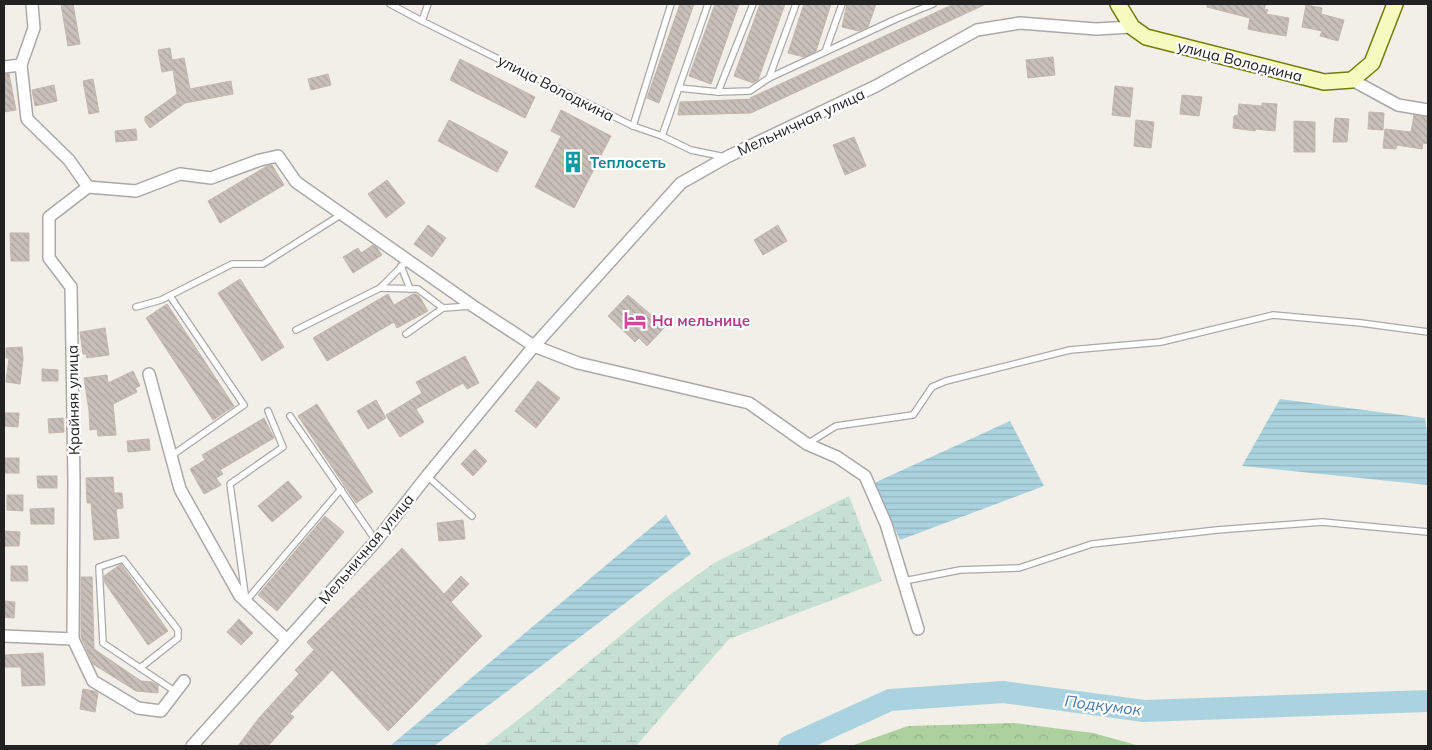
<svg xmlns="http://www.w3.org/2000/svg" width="1432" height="750" font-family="Mulish,sans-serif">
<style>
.forest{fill:url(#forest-crowns)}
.wetland{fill:url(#wetland-marsh)}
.water{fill:url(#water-rules)}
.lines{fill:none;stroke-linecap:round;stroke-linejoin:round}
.river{stroke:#aad3df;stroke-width:22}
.building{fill:url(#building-back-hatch);stroke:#c4b6ab}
.lane-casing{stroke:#a9a9a9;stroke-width:8}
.street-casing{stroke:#a9a9a9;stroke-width:14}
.secondary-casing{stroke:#707d05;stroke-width:18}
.lane{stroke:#fff;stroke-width:5.5}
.street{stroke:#fff;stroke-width:11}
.secondary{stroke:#f7fabf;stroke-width:15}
.labels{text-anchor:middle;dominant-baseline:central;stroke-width:4.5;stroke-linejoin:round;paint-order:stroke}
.street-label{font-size:15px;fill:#222;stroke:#fff}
.culture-label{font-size:15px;font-weight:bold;fill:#0d838f;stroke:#fff;text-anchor:start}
.hotel-label{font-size:15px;font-weight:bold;fill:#b23c85;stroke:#fff;text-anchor:start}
.water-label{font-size:16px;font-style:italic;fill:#4a7aab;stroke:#fff}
</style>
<defs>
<pattern id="forest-crowns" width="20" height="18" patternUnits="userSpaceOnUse" patternTransform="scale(1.25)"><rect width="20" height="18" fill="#add19e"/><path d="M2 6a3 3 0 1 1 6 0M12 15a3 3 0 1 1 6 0" fill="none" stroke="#95b388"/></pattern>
<pattern id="wetland-marsh" width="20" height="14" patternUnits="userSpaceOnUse" patternTransform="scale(1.25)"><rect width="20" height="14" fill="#c6e0d4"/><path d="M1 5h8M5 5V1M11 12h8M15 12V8" fill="none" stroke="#aac0b6"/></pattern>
<pattern id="water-rules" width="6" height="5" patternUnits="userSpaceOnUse" patternTransform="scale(1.25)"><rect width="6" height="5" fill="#aad3df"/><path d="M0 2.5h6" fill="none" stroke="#92b5bf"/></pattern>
<pattern id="building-back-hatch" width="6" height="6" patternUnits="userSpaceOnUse" patternTransform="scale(1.25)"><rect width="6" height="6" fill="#c7bfb8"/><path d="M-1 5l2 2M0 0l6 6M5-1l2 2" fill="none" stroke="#aba49e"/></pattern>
</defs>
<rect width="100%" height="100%" fill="#f2efe9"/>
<!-- forest -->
<polygon class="forest" points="1015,723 1093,733 1140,746 851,746 908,726"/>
<!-- wetland -->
<polygon class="wetland" points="849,496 882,581 729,639 636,746 484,746 537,705 667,597 714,563"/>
<!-- water -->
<g class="water">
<polygon points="1280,399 1425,418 1428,440 1428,485 1242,466"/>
<polygon points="1010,421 1044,486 900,540 874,483"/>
<polygon points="666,515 691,554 434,746 390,746"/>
</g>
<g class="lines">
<!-- river -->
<polyline class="river" points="789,746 890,700 1003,692 1144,711 1428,701"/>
</g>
<!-- building -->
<g class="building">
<polygon points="61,4 73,4 80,44 68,46"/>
<polygon points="680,4 694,4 659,103 647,98"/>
<polygon points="715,4 739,4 711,84 689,76"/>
<polygon points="760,4 785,4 758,80 753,83 734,76"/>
<polygon points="804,4 831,4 816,51 804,57 788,53"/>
<polygon points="847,4 876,4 868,27 859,31 842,27"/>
<polygon points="954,4 986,4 751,113 678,115 680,102 754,99 750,98"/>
<polygon points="1207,4 1266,4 1264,9 1268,10 1266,14 1289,18 1286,36 1262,32 1248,29 1250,18 1207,7"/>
<polygon points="1306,5 1322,8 1321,14 1344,20 1338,41 1320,36 1322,31 1302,27"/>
<polygon points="170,48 172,60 184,58 190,89 231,81 233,94 185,103 150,128 145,121 145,117 177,94 173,70 162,72 158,50"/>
<polygon points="1053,57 1055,75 1028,78 1026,60"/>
<polygon points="460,59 535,97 525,118 450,80"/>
<polygon points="4,74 9,74 16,110 4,112"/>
<polygon points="328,74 331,85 311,90 308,79"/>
<polygon points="93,79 99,112 89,114 83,81"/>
<polygon points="54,85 57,101 35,106 32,90"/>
<polygon points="1115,86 1133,88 1130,117 1112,115"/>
<polygon points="1182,95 1202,97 1199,116 1180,114"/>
<polygon points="1262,103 1277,104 1275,131 1256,129 1255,131 1233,128 1234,116 1238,115 1239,104 1262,106"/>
<polygon points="561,110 611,136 574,208 535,187 561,136 551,131"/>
<polygon points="1369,112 1384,113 1383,130 1368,129"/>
<polygon points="1414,115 1428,117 1428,144 1423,143 1422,149 1397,145 1396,149 1383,148 1385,129 1411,132"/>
<polygon points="1335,118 1349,119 1347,142 1333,142"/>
<polygon points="449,120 508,152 497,172 438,141"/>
<polygon points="1136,120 1154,122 1151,148 1134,146"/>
<polygon points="1294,121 1315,122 1315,152 1294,152"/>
<polygon points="136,129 137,140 116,142 115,131"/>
<polygon points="854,137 866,166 845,175 833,145"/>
<polygon points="272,165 284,185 220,223 208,201 267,166"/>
<polygon points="387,180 405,203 386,218 368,194"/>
<polygon points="428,225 446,238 432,257 414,244"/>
<polygon points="778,225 787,241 763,255 754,240"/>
<polygon points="10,233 29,233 29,261 11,261"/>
<polygon points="373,245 377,248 382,255 353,273 343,257 358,248 361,253"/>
<polygon points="240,279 284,347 262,361 218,293"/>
<polygon points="388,294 394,305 413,294 416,294 419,296 428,311 397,328 394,322 327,361 313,338"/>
<polygon points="628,295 665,327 647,346 639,338 635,342 608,316"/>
<polygon points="167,304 234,406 213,420 146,318"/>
<polygon points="105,328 109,355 87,358 86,354 83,354 80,332"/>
<polygon points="22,347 23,359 20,384 6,382 9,358 6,358 6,348"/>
<polygon points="465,356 479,383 467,389 463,383 416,409 424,422 400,437 386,415 422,393 416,382"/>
<polygon points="42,369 58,370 58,381 42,381"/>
<polygon points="133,371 140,386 135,388 137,392 113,404 116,435 98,436 97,429 90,430 89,411 84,378 107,375 108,383"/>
<polygon points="538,381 560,398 536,428 515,411"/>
<polygon points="376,400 386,418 368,429 357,411"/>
<polygon points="317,404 373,492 356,503 298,416"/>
<polygon points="5,413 19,413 18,427 5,426"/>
<polygon points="63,418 64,432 49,433 48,419"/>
<polygon points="264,418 274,438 220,470 223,474 216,478 221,485 204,494 190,469 205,460 202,455"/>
<polygon points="149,439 150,450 128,452 127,441"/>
<polygon points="475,449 487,461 473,476 461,464"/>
<rect x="4" y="458" width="15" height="15"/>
<polygon points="37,476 57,476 57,488 38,488"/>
<polygon points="113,477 114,493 122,493 123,508 116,509 119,538 94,540 91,503 87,503 86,478"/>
<polygon points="288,481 302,497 272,522 258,506"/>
<polygon points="7,495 23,495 23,511 7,510"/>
<polygon points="54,508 54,524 31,524 30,509"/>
<polygon points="325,516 344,532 277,611 258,595"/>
<polygon points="463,520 465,539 439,541 437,523"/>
<polygon points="4,531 20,532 19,546 4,546"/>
<polygon points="402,548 444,594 461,576 469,584 451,602 482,636 388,731 332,670 290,714 294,717 268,746 238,746 259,718 299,674 295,670 314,650 307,642"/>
<polygon points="121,564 168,631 148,645 105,583 104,576"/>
<polygon points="11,566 27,566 28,581 11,581"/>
<polygon points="81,577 92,577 94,649 141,681 152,682 158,685 158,693 136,691 93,664 81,637"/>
<polygon points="4,601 15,602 14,618 4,617"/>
<polygon points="239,619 253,633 241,645 227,632"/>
<polygon points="43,653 45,685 22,686 21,667 4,667 4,655"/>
<polygon points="83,689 94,691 98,693 95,712 80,709"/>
</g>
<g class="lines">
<!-- lane casing -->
<g class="lane-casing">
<g id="lane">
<polyline points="390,4 422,21 633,126 662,136 691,150 725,157"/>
<polyline points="422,21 428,4"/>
<polyline points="825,52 842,4"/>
<polyline points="769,78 796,4"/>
<polyline points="679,88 718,92 750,91 769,78 896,19 933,4"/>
<polyline points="718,92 753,4"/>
<polyline points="633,126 671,4"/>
<polyline points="662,136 708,4"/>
<polyline points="401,266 410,289"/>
<polyline points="380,288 418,289 443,308 471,306"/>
<polyline points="170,296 244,405 171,456"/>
<polyline points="136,307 161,300 232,264 263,264 342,214"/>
<polyline points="296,330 380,288 408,260"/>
<polyline points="406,334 443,308"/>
<polyline points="268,411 283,447 230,484 246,601 341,489"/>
<polyline points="290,416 376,541"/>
<polyline points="807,444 836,426 913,415 932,387 946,381 1070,350 1161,342 1273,315 1361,323 1428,332"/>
<polyline points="427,476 472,516"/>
<polyline points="904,581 960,570 1019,568 1092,544 1217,530 1322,522 1428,532"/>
<polyline points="140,668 178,638 178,630 123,559 99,567 103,643 176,692"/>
</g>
</g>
<!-- street casing -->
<g class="street-casing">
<g id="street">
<polyline points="32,4 34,28 21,65 27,119 69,160 88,187"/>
<polyline points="4,67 21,65"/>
<polyline points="1352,80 1398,105 1428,110"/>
<polyline points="88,187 136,191 180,174 211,178 260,160 278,156 296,182 473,306 534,346 578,363 749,403 807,444 837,457 865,476 886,524 918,629"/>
<polyline points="88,187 49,217 49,258 71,287 74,483 73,639 93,681 138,708 161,711 184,681"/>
<polyline points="149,374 180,489 240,596 287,640"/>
<polyline points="4,636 73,639"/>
<polyline points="192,746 376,541 427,476 534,346 681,183 727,157 876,86 977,30 1020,23 1096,29 1132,27"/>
</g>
</g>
<!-- secondary casing -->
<g class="secondary-casing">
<polyline id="secondary" points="1118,4 1132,27 1146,37 1324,82 1352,80 1372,63 1395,4"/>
</g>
<!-- lane -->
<use href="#lane" class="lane"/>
<!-- street -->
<use href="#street" class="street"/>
<!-- secondary -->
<use href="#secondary" class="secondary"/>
</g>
<!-- icons -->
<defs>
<g id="building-bare" transform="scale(1.725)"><path d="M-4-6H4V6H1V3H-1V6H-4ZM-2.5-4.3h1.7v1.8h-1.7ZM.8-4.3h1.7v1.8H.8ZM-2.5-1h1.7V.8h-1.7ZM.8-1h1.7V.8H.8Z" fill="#0f9aa8" stroke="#fff" stroke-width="2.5" paint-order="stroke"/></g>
<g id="hotel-bare" transform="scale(1.725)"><path d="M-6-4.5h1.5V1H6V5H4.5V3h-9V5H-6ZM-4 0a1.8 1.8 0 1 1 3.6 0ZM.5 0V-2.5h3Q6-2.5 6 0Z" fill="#d1479c" stroke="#fff" stroke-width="2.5" paint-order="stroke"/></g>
</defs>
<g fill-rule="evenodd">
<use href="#building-bare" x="573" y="162"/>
<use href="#hotel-bare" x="635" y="320"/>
</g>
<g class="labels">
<!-- street labels -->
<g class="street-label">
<text transform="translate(1240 61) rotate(14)">улица Володкина</text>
<text transform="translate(556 88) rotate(27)">улица Володкина</text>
<text transform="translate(801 122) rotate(-25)">Мельничная улица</text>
<text transform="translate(73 400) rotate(-91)">Крайняя улица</text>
<text transform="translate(366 549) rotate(-50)">Мельничная улица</text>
</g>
<!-- culture labels -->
<g class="culture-label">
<text x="590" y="162">Теплосеть</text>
</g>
<!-- hotel labels -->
<g class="hotel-label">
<text x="652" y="320">На мельнице</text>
</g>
<!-- water labels -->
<g class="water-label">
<text transform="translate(1103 705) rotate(7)">Подкумок</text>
</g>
</g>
<!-- border -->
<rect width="1432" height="750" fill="none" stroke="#222222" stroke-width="10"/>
</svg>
